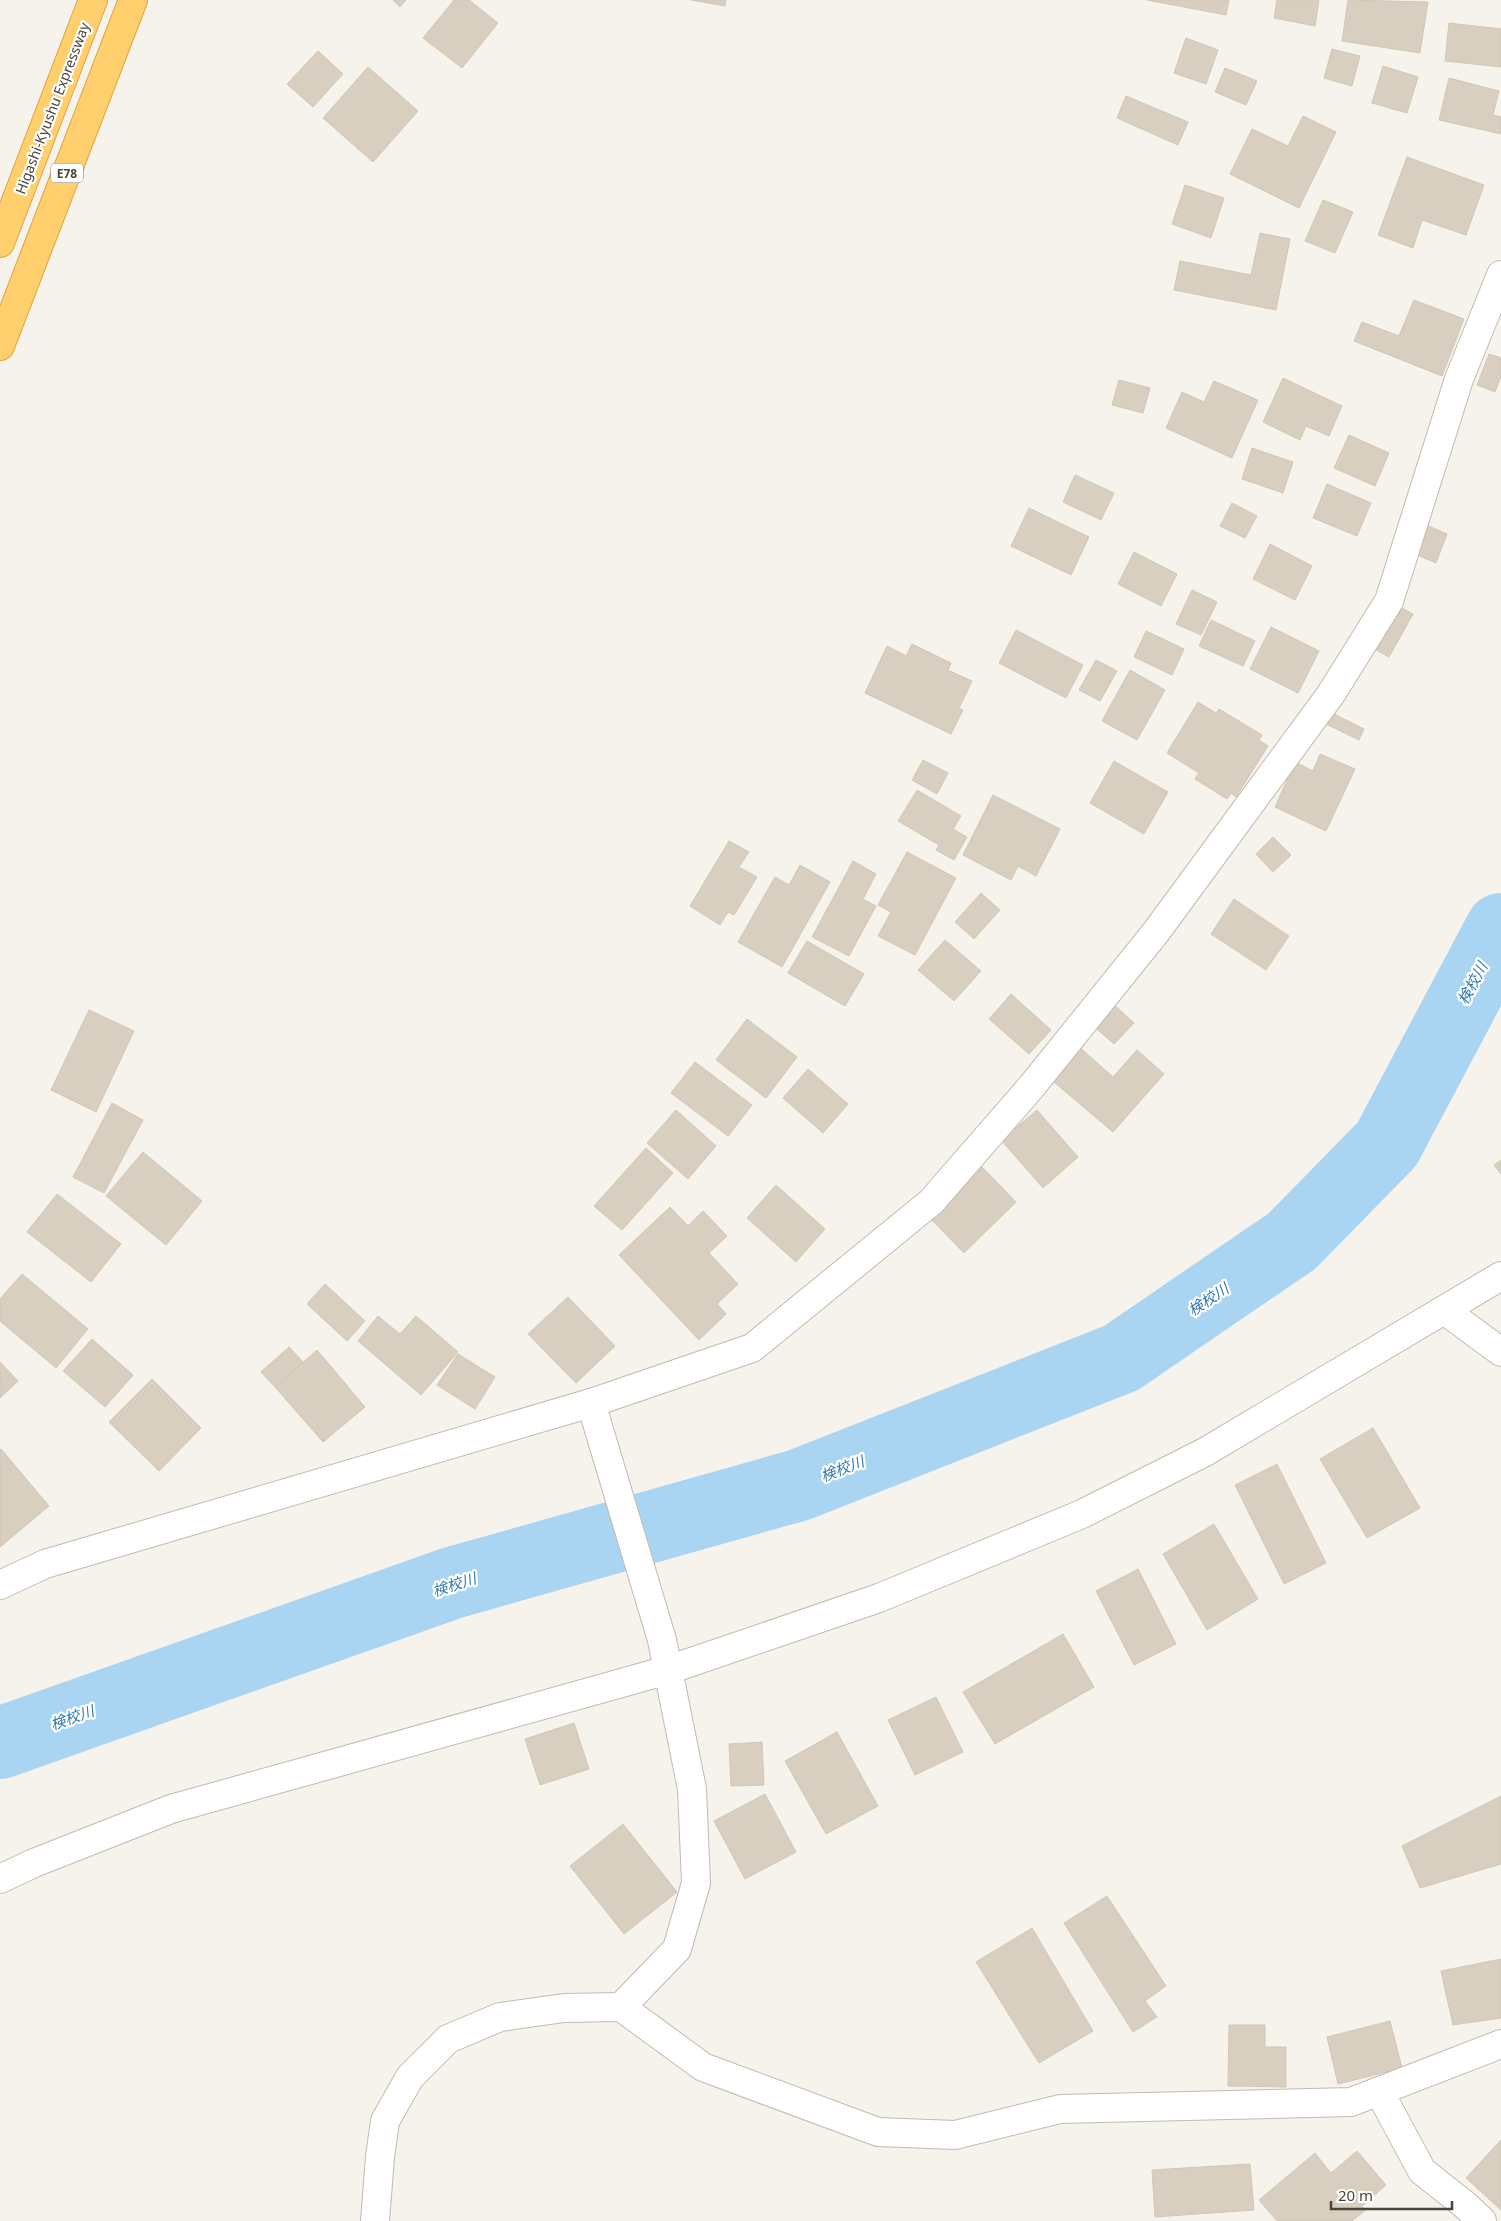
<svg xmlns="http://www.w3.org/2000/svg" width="1501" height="2221" font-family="'Noto Sans','Noto Sans JP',sans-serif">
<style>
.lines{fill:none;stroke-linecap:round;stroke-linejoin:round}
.river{stroke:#a9d4f2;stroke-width:72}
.building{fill:#d8cfc1;stroke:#d3c7b4}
.minor-casing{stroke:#c2bbae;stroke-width:30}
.highway-casing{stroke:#e0a43c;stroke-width:30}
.minor{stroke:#fff;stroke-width:28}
.highway{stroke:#ffcf6e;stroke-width:28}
.labels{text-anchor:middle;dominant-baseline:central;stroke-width:4.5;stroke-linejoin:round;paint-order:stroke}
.shield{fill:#fff;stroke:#817c74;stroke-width:1}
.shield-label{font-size:12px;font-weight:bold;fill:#4b4439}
.street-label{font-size:14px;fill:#4b4439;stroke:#fff}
.water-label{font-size:15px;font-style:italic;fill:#2e7ab2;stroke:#fff}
</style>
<rect width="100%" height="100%" fill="#f6f3ec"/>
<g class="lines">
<!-- river -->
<polyline class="river" points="0,1743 452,1583 799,1485 1121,1358 1292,1241 1387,1144 1501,929"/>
</g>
<!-- building -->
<g class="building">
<polygon points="393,0 406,0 400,7"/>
<polygon points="454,0 469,0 498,23 462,68 423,38"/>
<polygon points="691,0 726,0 725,6"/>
<polygon points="1147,0 1229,0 1226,15"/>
<polygon points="1277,0 1319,0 1315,26 1274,18"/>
<polygon points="1348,0 1428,2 1420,53 1342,41"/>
<polygon points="1449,23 1501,29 1501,67 1445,61"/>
<polygon points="1186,38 1218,50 1206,84 1174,73"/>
<polygon points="1332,49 1360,56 1352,86 1324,78"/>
<polygon points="318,51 343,74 313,107 287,84"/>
<polygon points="1383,66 1418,77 1407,113 1372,103"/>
<polygon points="368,67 418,111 373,162 323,118"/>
<polygon points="1225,68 1257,81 1246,105 1215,92"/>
<polygon points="1449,78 1499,91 1493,115 1501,117 1501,134 1439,120"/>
<polygon points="1126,96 1188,122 1178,145 1117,118"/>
<polygon points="1303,116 1336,132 1299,208 1230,174 1252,129 1288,146"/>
<polygon points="1407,157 1484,185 1466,235 1422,220 1413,248 1378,235"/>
<polygon points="1185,185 1224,198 1211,238 1172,224"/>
<polygon points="1323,200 1353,212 1335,253 1305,241"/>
<polygon points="1260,233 1290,239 1276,310 1174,290 1180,261 1251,275"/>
<polygon points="1414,300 1464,319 1442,376 1354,341 1362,322 1399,336"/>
<polygon points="1489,354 1501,358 1501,376 1495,392 1477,385"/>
<polygon points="1283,378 1342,406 1329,436 1306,426 1300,440 1263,422"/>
<polygon points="1119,380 1150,388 1143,413 1112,405"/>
<polygon points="1214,381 1258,400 1232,458 1166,428 1182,392 1204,402"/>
<polygon points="1349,435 1389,453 1375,486 1334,468"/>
<polygon points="1252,448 1293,462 1283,493 1242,479"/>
<polygon points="1075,475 1114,493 1101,520 1063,502"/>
<polygon points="1327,484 1371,503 1357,536 1313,518"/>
<polygon points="1232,503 1257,516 1245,538 1220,526"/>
<polygon points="1029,508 1089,537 1071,575 1011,546"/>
<polygon points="1419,522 1447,534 1436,563 1408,551"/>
<polygon points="1270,544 1312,566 1295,600 1253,579"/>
<polygon points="1134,552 1177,574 1161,606 1118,584"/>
<polygon points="1192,590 1217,602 1201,635 1176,624"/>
<polygon points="1391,602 1413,614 1389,657 1367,645"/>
<polygon points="1211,620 1255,641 1243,666 1199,646"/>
<polygon points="1271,627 1319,651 1298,693 1250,669"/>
<polygon points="1016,630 1083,665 1066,698 999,663"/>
<polygon points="1146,631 1184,649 1172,675 1134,657"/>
<polygon points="912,644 951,663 948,670 972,681 959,708 963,710 951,734 865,693 887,646 906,656"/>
<polygon points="1096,660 1117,671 1100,701 1079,690"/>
<polygon points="1130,670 1165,690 1137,740 1102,721"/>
<polygon points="1198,702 1216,713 1219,709 1262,735 1259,740 1268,746 1236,797 1231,793 1227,799 1195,779 1199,773 1167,753"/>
<polygon points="1326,710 1364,729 1359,740 1320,721"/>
<polygon points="1320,754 1355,769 1326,831 1275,807 1295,762 1313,771"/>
<polygon points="923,760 948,773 937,794 912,780"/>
<polygon points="1114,761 1168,792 1144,834 1090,803"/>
<polygon points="917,790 961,816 953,829 967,837 954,860 936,850 939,845 898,821"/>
<polygon points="993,795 1060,829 1036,876 1018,866 1011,880 963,855"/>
<polygon points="1273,837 1291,855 1273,872 1256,854"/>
<polygon points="729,841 749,852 739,867 757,877 734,915 728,912 720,925 690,906"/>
<polygon points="907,852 956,878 915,955 878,936 891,912 878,905"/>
<polygon points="853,861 876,874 863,899 876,906 849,956 812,937"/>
<polygon points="800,865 830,882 782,967 738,942 775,877 789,885"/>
<polygon points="981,893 1000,910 974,939 955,922"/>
<polygon points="1234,899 1289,936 1266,970 1211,934"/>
<polygon points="945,940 981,971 954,1001 918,970"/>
<polygon points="807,941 864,974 845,1006 788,973"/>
<polygon points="1011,994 1051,1030 1029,1054 989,1019"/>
<polygon points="1111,1002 1134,1023 1114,1044 1091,1024"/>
<polygon points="89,1010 134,1031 96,1112 51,1090"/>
<polygon points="747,1019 797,1057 766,1098 716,1060"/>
<polygon points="1077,1045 1113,1077 1137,1050 1164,1074 1113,1132 1048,1077"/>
<polygon points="695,1062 752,1105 728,1136 671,1093"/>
<polygon points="808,1069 848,1104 823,1133 783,1098"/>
<polygon points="112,1103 143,1120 104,1193 73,1177"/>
<polygon points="676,1110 716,1146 688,1179 647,1143"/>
<polygon points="1037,1110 1078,1157 1043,1188 1001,1140"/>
<polygon points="646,1148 673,1173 622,1230 594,1206"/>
<polygon points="143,1152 202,1201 166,1245 106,1196"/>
<polygon points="1501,1160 1501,1174 1494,1165"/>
<polygon points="980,1165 1016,1202 964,1253 928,1216"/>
<polygon points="776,1185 825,1229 796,1262 747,1218"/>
<polygon points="57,1194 121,1244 91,1282 27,1232"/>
<polygon points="670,1207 688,1226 703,1211 727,1236 709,1253 738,1284 717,1304 726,1314 699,1340 619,1255"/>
<polygon points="22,1274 88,1329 56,1368 0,1321 0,1299"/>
<polygon points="325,1284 365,1321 347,1341 307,1304"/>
<polygon points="568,1297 615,1346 576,1383 528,1334"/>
<polygon points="378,1316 400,1334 416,1316 458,1352 421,1395 358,1341"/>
<polygon points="92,1339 133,1375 105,1407 63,1371"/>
<polygon points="289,1347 303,1362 275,1387 261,1372"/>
<polygon points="317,1350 365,1407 323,1442 275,1387"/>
<polygon points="458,1354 495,1377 475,1409 437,1385"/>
<polygon points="0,1362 18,1381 0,1398"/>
<polygon points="152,1379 201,1428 159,1471 109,1422"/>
<polygon points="1373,1428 1420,1508 1367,1538 1320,1459"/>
<polygon points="1,1449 49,1506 0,1547 0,1450"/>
<polygon points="1277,1464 1326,1563 1284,1584 1235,1485"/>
<polygon points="1214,1524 1258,1599 1207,1630 1163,1554"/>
<polygon points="1138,1569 1176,1644 1134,1665 1096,1591"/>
<polygon points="1063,1634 1094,1687 995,1744 963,1692"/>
<polygon points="936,1697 963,1752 915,1775 888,1720"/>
<polygon points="574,1723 589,1769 540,1785 525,1739"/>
<polygon points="837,1732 878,1806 826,1834 785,1761"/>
<polygon points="762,1742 764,1785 731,1786 729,1744"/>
<polygon points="765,1794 796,1852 745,1879 714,1821"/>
<polygon points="1501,1796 1501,1864 1420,1888 1402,1846"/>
<polygon points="623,1824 677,1892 624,1934 570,1866"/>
<polygon points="1107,1896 1166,1986 1145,2001 1157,2017 1133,2032 1064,1923"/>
<polygon points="1032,1928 1093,2031 1039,2063 976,1962"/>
<polygon points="1501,1959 1501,2018 1453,2025 1441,1971"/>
<polygon points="1390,2021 1402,2068 1338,2084 1327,2037"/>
<polygon points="1229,2025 1265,2025 1265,2047 1286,2047 1286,2087 1228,2086"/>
<polygon points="1501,2140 1501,2210 1466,2178"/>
<polygon points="1357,2151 1386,2185 1361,2207 1367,2209 1352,2221 1277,2221 1259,2200 1315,2153 1331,2173"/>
<polygon points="1250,2164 1254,2210 1155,2217 1152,2170"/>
</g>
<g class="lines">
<!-- minor casing -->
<g class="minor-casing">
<g id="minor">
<polyline points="1444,1310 1501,1352"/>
<polyline points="591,1403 662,1640 692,1789 696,1883 677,1949 621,2007"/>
<polyline points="0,1585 45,1564 591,1403 752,1348 931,1202 1032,1086 1156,932 1331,694 1389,601 1459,379 1501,275"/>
<polyline points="0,1879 34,1863 171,1809 668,1670 879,1598 1082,1514 1205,1452 1501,1276"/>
<polyline points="1379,2091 1422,2171 1465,2205 1482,2221"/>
<polyline points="375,2221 380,2157 385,2121 410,2077 448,2039 500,2017 564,2008 621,2007 703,2067 878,2132 955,2135 1060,2109 1351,2102 1501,2044"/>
</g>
</g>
<!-- highway casing -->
<g class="highway-casing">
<g id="highway">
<polyline points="0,243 93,0"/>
<polyline points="0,346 133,0"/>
</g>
</g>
<!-- minor -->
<use href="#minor" class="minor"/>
<!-- highway -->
<use href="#highway" class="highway"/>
</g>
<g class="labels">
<!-- shield labels -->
<rect class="shield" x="51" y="163.5" width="32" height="19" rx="4"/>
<g class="shield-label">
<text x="67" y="173">E78</text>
</g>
<!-- street labels -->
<g class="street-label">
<text transform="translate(52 108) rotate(-69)">Higashi-Kyushu Expressway</text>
</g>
<!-- water labels -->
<g class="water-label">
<text transform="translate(1472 983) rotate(-62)">検校川</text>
<text transform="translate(1208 1299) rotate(-34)">検校川</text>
<text transform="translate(842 1468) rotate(-21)">検校川</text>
<text transform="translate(454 1584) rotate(-18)">検校川</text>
<text transform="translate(72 1717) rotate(-19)">検校川</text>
</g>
</g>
<!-- scale -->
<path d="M1331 2201v8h121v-8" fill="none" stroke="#4b4439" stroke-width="2.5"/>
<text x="1338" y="2201" font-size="15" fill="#4b4439" stroke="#ffffff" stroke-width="4" paint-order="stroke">20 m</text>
</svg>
